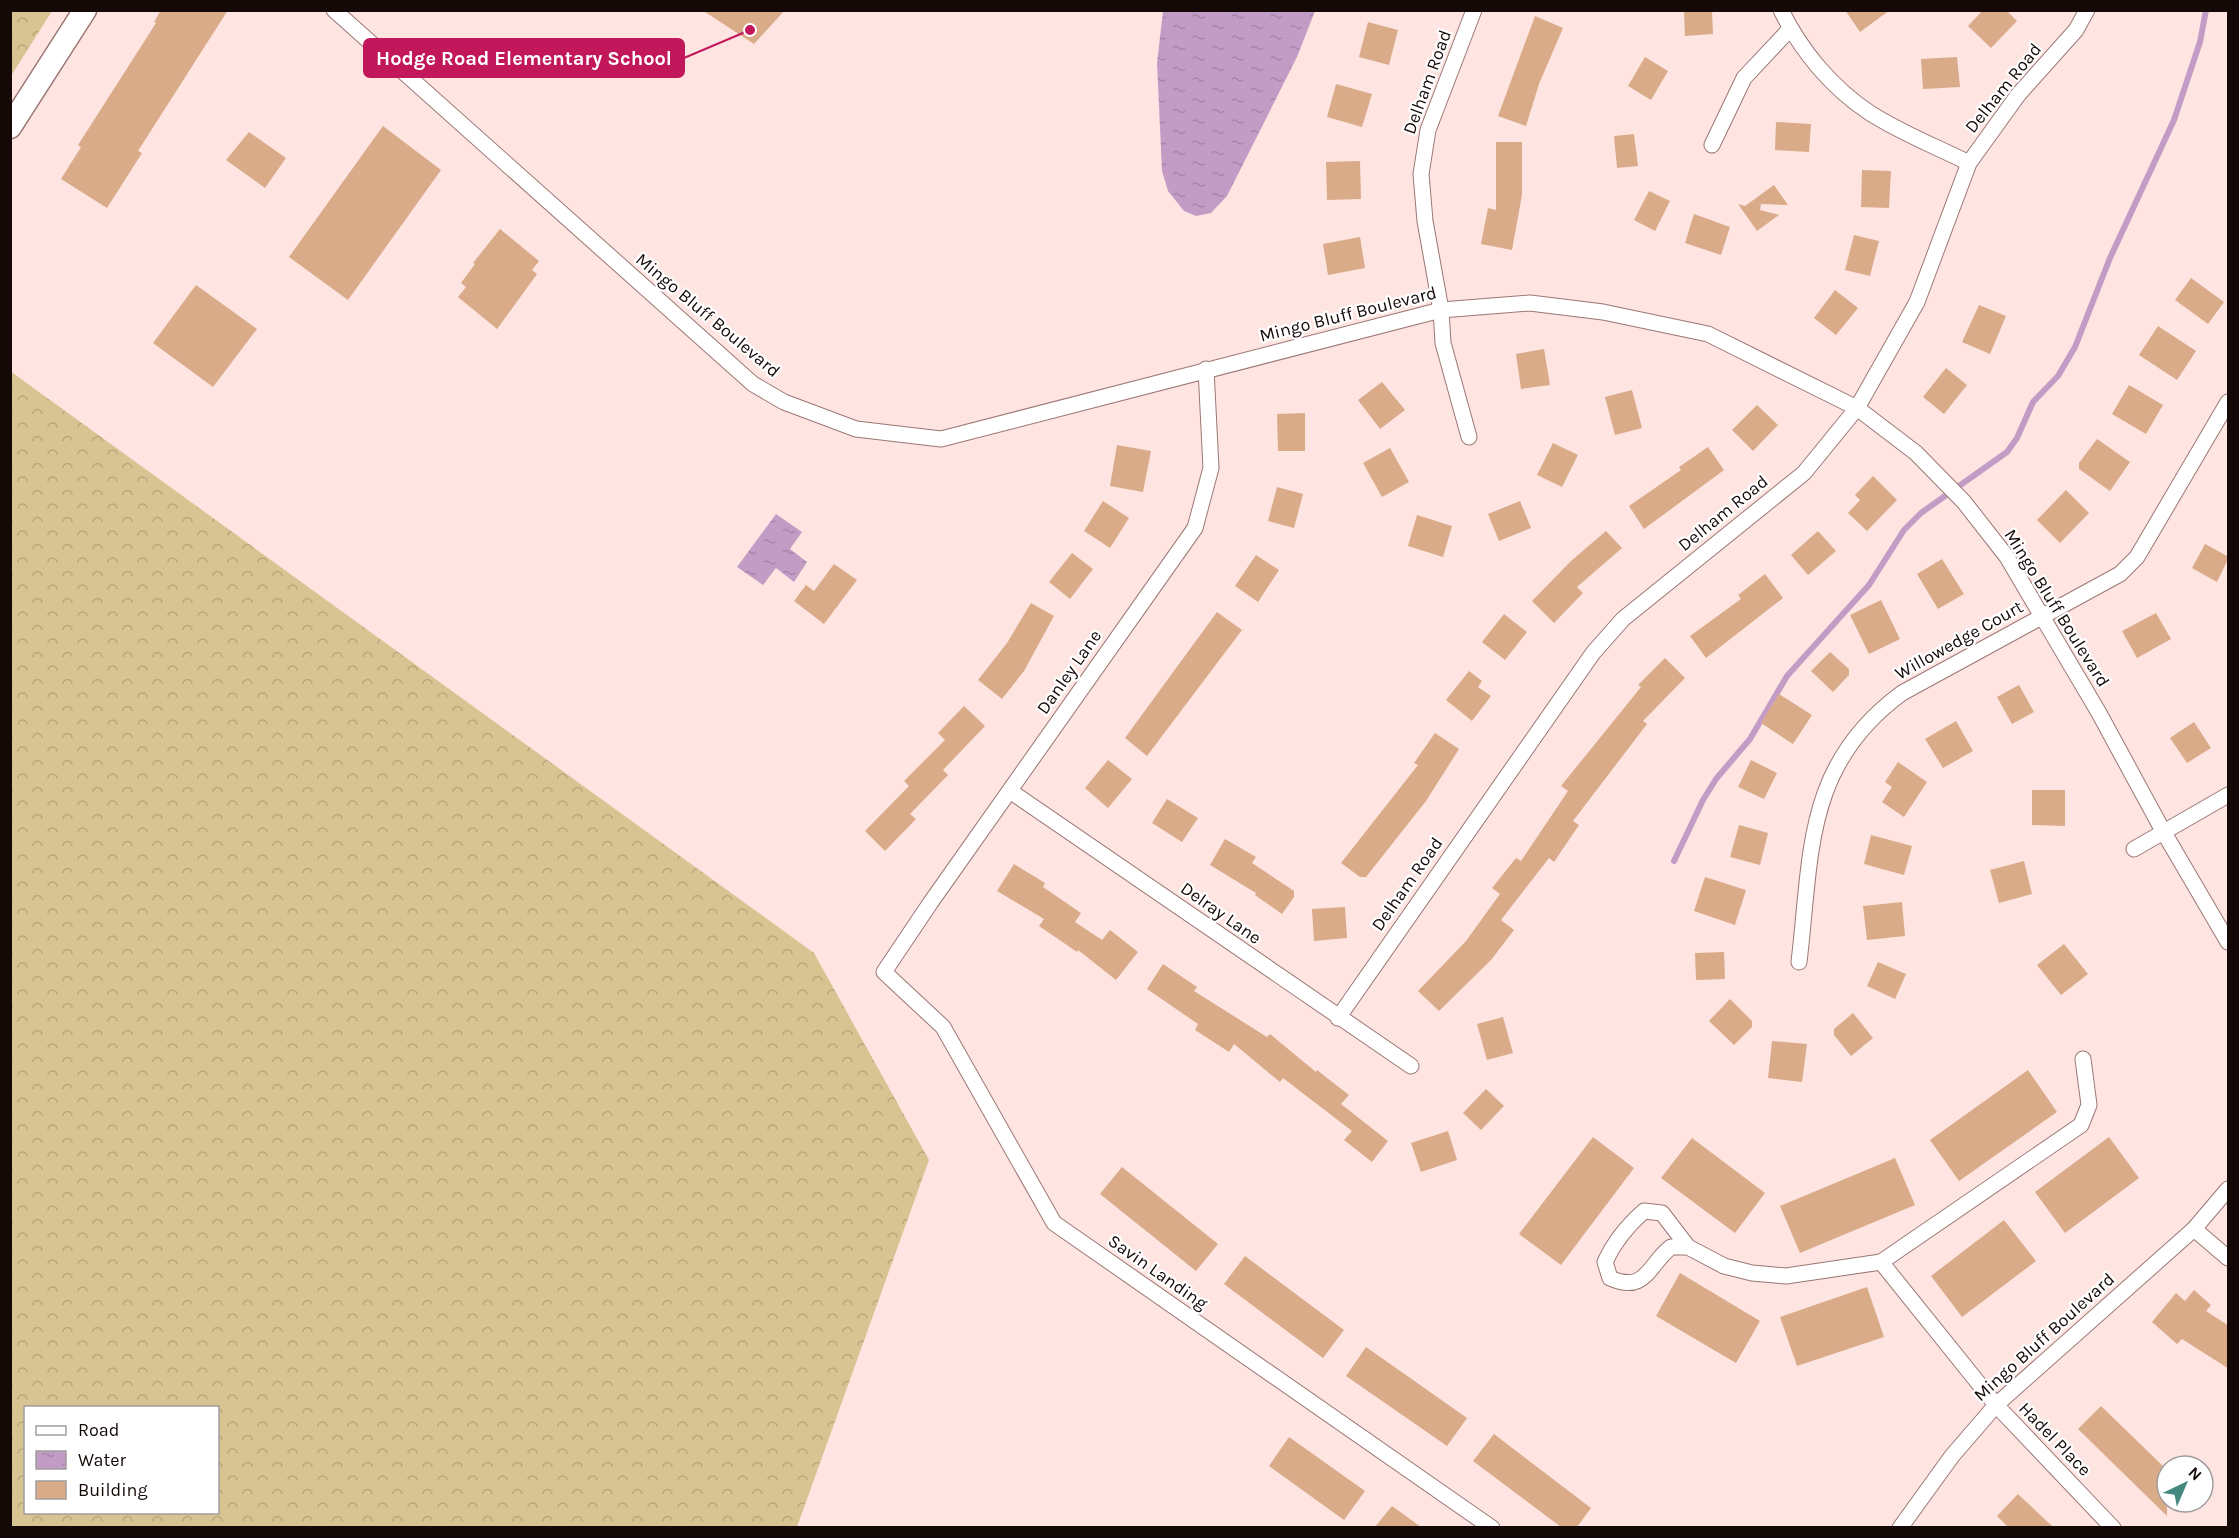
<svg xmlns="http://www.w3.org/2000/svg" width="2239" height="1538" font-family="Karla,sans-serif">
<style>
.forest{fill:url(#forest-crowns);fill-rule:evenodd}
.water{fill:url(#water-ripples)}
.lines{fill:none;stroke-linecap:round;stroke-linejoin:round}
.stream{stroke:#c39cc6;stroke-width:6}
.building{fill:#daab89}
.street-casing{stroke:#9b7773;stroke-width:17}
.secondary-casing{stroke:#9b7773;stroke-width:25}
.street{stroke:#fff;stroke-width:15}
.secondary{stroke:#fff;stroke-width:22}
.labels{text-anchor:middle;dominant-baseline:central;stroke-width:4.5;stroke-linejoin:round;paint-order:stroke}
.street-label{font-size:18px;fill:#150908;stroke:#fff}
.leader{fill:none;stroke:#c2185b;stroke-width:2}
.callout-dot{fill:#c2185b;stroke:#fff;stroke-width:2}
.callout{fill:#c2185b;stroke:#c2185b;stroke-width:2}
.callout-label{font-size:20px;text-anchor:middle;font-weight:bold;fill:#fff}
</style>
<defs>
<pattern id="forest-crowns" width="20" height="18" patternUnits="userSpaceOnUse" patternTransform="scale(1.5)"><rect width="20" height="18" fill="#d7c492"/><path d="M2 6a3 3 0 1 1 6 0M12 15a3 3 0 1 1 6 0" fill="none" stroke="#b8a77c"/></pattern>
<pattern id="water-ripples" width="26" height="14" patternUnits="userSpaceOnUse" patternTransform="scale(1.5)"><rect width="26" height="14" fill="#c39cc6"/><path d="M2 4q2-2 4 0t4 0M15 11q2-2 4 0t4 0" fill="none" stroke="#a785a9"/></pattern>
</defs>
<rect width="100%" height="100%" fill="#fee5e2"/>
<!-- forest -->
<g class="forest">
<polygon points="11,10 52,11 11,76 10,11"/>
<path d="M10,371L814,953L929,1160L797,1527H11ZM26,1408H218V1512H26Z"/>
</g>
<!-- water -->
<g class="water">
<polygon points="1163,11 1315,11 1297,57 1227,196 1211,213 1196,216 1184,211 1168,191 1162,171 1157,63"/>
<polygon points="776,514 802,532 790,549 807,562 794,582 776,568 763,585 737,567"/>
</g>
<g class="lines">
<!-- stream -->
<polyline class="stream" points="1674,861 1703,800 1716,779 1750,739 1787,676 1869,585 1904,530 1921,513 2007,452 2017,438 2033,402 2058,376 2075,347 2110,258 2174,120 2200,42 2206,10"/>
</g>
<!-- building -->
<g class="building">
<polygon points="161,10 228,10 138,151 142,153 107,208 61,179 81,147 78,145 156,23 154,22"/>
<polygon points="702,10 785,10 754,44"/>
<polygon points="1684,10 1712,10 1713,34 1685,36"/>
<polygon points="1845,10 1890,10 1860,32"/>
<polygon points="1983,10 2006,10 2017,21 1991,48 1968,26"/>
<polygon points="1535,16 1563,28 1539,84 1526,126 1498,116"/>
<polygon points="1368,22 1398,30 1389,65 1359,57"/>
<polygon points="1645,57 1668,71 1651,100 1628,86"/>
<polygon points="1957,57 1960,87 1923,89 1921,59"/>
<polygon points="1336,84 1372,94 1362,127 1327,117"/>
<polygon points="1776,122 1811,124 1809,152 1775,150"/>
<polygon points="383,126 441,170 348,300 289,257"/>
<polygon points="249,132 286,158 265,188 226,160"/>
<polygon points="1634,134 1638,166 1617,168 1614,136"/>
<polygon points="1496,142 1522,142 1522,195 1512,250 1481,244 1488,208 1496,210"/>
<polygon points="1360,161 1361,199 1327,200 1326,162"/>
<polygon points="1862,170 1891,171 1889,208 1861,207"/>
<polygon points="1774,185 1788,205 1761,204 1760,210 1779,215 1757,231 1738,204 1745,206"/>
<polygon points="1649,191 1670,201 1655,231 1634,220"/>
<polygon points="1694,214 1730,227 1721,255 1685,243"/>
<polygon points="500,229 539,261 532,270 537,274 497,329 458,297 466,287 461,283 475,264 473,263"/>
<polygon points="1854,235 1879,241 1870,276 1845,270"/>
<polygon points="1360,237 1365,268 1328,275 1323,244"/>
<polygon points="2191,278 2224,302 2208,324 2175,300"/>
<polygon points="196,285 257,329 213,387 153,343"/>
<polygon points="1835,290 1858,308 1836,335 1814,318"/>
<polygon points="1979,305 2006,316 1990,354 1962,342"/>
<polygon points="2158,326 2196,351 2177,380 2139,355"/>
<polygon points="1544,349 1550,385 1521,389 1516,354"/>
<polygon points="1946,368 1967,385 1944,414 1923,397"/>
<polygon points="1382,382 1405,410 1380,429 1358,400"/>
<polygon points="2129,385 2163,405 2146,434 2112,414"/>
<polygon points="1632,390 1642,428 1615,435 1605,397"/>
<polygon points="1757,405 1778,425 1753,451 1732,430"/>
<polygon points="1305,413 1305,451 1278,451 1277,414"/>
<polygon points="2097,439 2130,462 2110,491 2079,469 2079,463"/>
<polygon points="1553,443 1578,455 1562,487 1537,475"/>
<polygon points="1117,445 1151,451 1143,492 1110,486"/>
<polygon points="1708,447 1724,470 1644,529 1629,506 1681,470 1679,467"/>
<polygon points="1390,448 1409,482 1382,497 1363,463"/>
<polygon points="1873,476 1897,500 1867,531 1848,513 1860,500 1855,495"/>
<polygon points="1277,487 1303,494 1294,528 1268,521"/>
<polygon points="2066,490 2089,513 2060,543 2037,520"/>
<polygon points="1103,501 1129,518 1110,548 1084,531"/>
<polygon points="1520,501 1531,528 1499,541 1488,514"/>
<polygon points="1417,515 1452,526 1443,557 1408,546"/>
<polygon points="1606,531 1622,548 1577,587 1583,593 1554,623 1532,601 1571,561"/>
<polygon points="1818,531 1836,551 1808,575 1791,555"/>
<polygon points="2205,544 2229,557 2217,582 2192,568"/>
<polygon points="1072,553 1093,569 1070,599 1049,582"/>
<polygon points="1256,555 1279,570 1258,602 1235,586"/>
<polygon points="1942,559 1964,594 1938,609 1917,574"/>
<polygon points="834,564 857,580 824,624 794,601 806,585 814,591"/>
<polygon points="1765,574 1783,598 1706,658 1690,636 1741,599 1738,595"/>
<polygon points="1881,600 1900,639 1869,654 1850,615"/>
<polygon points="1031,603 1054,616 1024,671 1002,699 978,680 1007,643"/>
<polygon points="1217,612 1242,630 1147,756 1125,738"/>
<polygon points="2156,613 2171,639 2137,658 2122,631"/>
<polygon points="1504,614 1527,632 1505,660 1482,642"/>
<polygon points="1830,652 1849,669 1849,675 1833,692 1811,671"/>
<polygon points="1665,658 1685,678 1643,721 1647,724 1573,821 1579,825 1554,862 1549,858 1501,920 1514,930 1491,960 1439,1011 1418,991 1466,941 1500,894 1492,888 1516,858 1521,861 1568,791 1561,786 1641,687 1638,685"/>
<polygon points="1469,671 1482,681 1478,687 1491,696 1472,721 1446,700"/>
<polygon points="2019,685 2034,712 2012,724 1997,697"/>
<polygon points="1779,694 1812,715 1793,744 1761,723"/>
<polygon points="964,706 985,726 943,770 948,775 910,814 916,819 885,851 865,831 909,786 904,781 945,740 938,733"/>
<polygon points="1956,721 1973,751 1943,768 1925,739"/>
<polygon points="2194,722 2211,748 2187,763 2170,738"/>
<polygon points="1435,733 1459,749 1426,801 1366,877 1360,877 1341,863 1418,765 1414,763"/>
<polygon points="1108,760 1132,779 1108,808 1085,788"/>
<polygon points="1751,760 1777,773 1764,799 1738,787"/>
<polygon points="1898,762 1927,782 1904,817 1882,802 1892,787 1885,782"/>
<polygon points="2032,790 2065,790 2065,826 2032,825"/>
<polygon points="1167,799 1198,818 1182,842 1152,823"/>
<polygon points="1739,825 1768,833 1760,865 1730,857"/>
<polygon points="1871,835 1912,846 1904,875 1864,864"/>
<polygon points="1225,839 1256,857 1252,863 1294,891 1294,897 1282,914 1255,895 1256,893 1210,865"/>
<polygon points="2024,861 2032,894 1999,903 1990,870"/>
<polygon points="1014,864 1045,883 1043,887 1081,913 1075,922 1102,940 1110,930 1138,952 1116,980 1078,950 1077,952 1039,926 1044,919 997,891"/>
<polygon points="1705,877 1746,890 1735,925 1694,911"/>
<polygon points="1902,902 1905,936 1867,940 1863,906"/>
<polygon points="1345,907 1347,938 1314,941 1312,909"/>
<polygon points="2064,944 2088,974 2061,995 2037,965"/>
<polygon points="1724,952 1725,979 1696,980 1695,953"/>
<polygon points="1878,962 1906,974 1895,999 1867,986"/>
<polygon points="1163,964 1197,987 1194,991 1267,1037 1270,1034 1316,1072 1317,1070 1349,1095 1341,1104 1388,1141 1372,1162 1344,1140 1352,1131 1283,1078 1280,1082 1234,1044 1229,1052 1195,1030 1198,1024 1147,989"/>
<polygon points="1730,999 1752,1021 1752,1027 1734,1045 1709,1021"/>
<polygon points="1853,1013 1873,1038 1851,1056 1834,1035 1834,1029"/>
<polygon points="1503,1017 1513,1053 1487,1060 1477,1024"/>
<polygon points="1772,1041 1807,1044 1802,1082 1768,1078"/>
<polygon points="2028,1070 2057,1112 1959,1181 1930,1140"/>
<polygon points="1486,1089 1504,1106 1481,1130 1463,1113"/>
<polygon points="1448,1131 1457,1160 1421,1172 1411,1143"/>
<polygon points="1593,1137 1634,1168 1561,1265 1519,1234"/>
<polygon points="2109,1137 2139,1178 2065,1233 2035,1192"/>
<polygon points="1692,1138 1765,1193 1735,1233 1661,1178"/>
<polygon points="1895,1158 1915,1205 1800,1253 1780,1206"/>
<polygon points="1122,1167 1218,1244 1196,1271 1100,1194"/>
<polygon points="2004,1220 2036,1261 1962,1317 1931,1276"/>
<polygon points="1245,1256 1344,1330 1323,1358 1224,1284"/>
<polygon points="1680,1273 1760,1321 1736,1363 1656,1316"/>
<polygon points="1867,1287 1884,1337 1797,1366 1780,1317"/>
<polygon points="2194,1290 2211,1305 2206,1311 2229,1326 2229,1369 2182,1339 2177,1344 2152,1322 2176,1293 2185,1301"/>
<polygon points="1366,1347 1467,1418 1447,1446 1346,1376"/>
<polygon points="2101,1406 2167,1470 2167,1516 2078,1429"/>
<polygon points="1494,1434 1591,1508 1577,1527 1561,1527 1473,1461"/>
<polygon points="1289,1437 1365,1491 1344,1520 1269,1466"/>
<polygon points="2018,1494 2053,1527 2008,1527 1997,1516"/>
<polygon points="1392,1506 1421,1527 1375,1527"/>
</g>
<g class="lines">
<!-- street casing -->
<g class="street-casing">
<g id="street">
<polyline points="334,10 753,384 784,402 856,429 941,439 1441,310 1530,303 1603,312 1708,334 1857,408 1916,453 1964,502 2007,557 2099,713 2163,831 2228,942"/>
<path d="M1781,10C1801,51 1832,88 1870,113C1901,133 1937,147 1969,163"/>
<polyline points="1712,145 1744,78 1790,29"/>
<polyline points="1206,369 1211,468 1195,528 931,902 884,972 943,1027 1054,1223 1492,1528"/>
<polyline points="1469,437 1443,343 1441,310 1425,221 1421,174 1428,130 1474,10"/>
<polyline points="1010,791 1411,1066"/>
<polyline points="2134,849 2228,795"/>
<path d="M1799,962C1812,853 1804,765 1902,693L2120,574L2137,557L2228,402"/>
<polyline points="1338,1018 1593,653 1623,619 1804,473 1857,408 1917,302 1969,163 2018,95 2076,30 2087,10"/>
<polyline points="2083,1059 2089,1105 2081,1125 1881,1262 1996,1405 2113,1528"/>
<polyline points="2194,1229 2228,1258"/>
<path d="M1688,1247H1671C1648,1265 1646,1294 1610,1278L1605,1262C1614,1242 1627,1226 1644,1211L1662,1213L1688,1247L1724,1266L1752,1273L1786,1276L1881,1262"/>
<polyline points="1900,1528 1952,1456 1996,1405 2194,1229 2228,1189"/>
</g>
</g>
<!-- secondary casing -->
<g class="secondary-casing">
<polyline id="secondary" points="10,127 85,10"/>
</g>
<!-- street -->
<use href="#street" class="street"/>
<!-- secondary -->
<use href="#secondary" class="secondary"/>
</g>
<g class="labels">
<!-- street labels -->
<g class="street-label">
<text transform="translate(1427 82) rotate(-70)">Delham Road</text>
<text transform="translate(2003 88) rotate(-51)">Delham Road</text>
<text transform="translate(1348 314) rotate(-14)">Mingo Bluff Boulevard</text>
<text transform="translate(708 315) rotate(40)">Mingo Bluff Boulevard</text>
<text transform="translate(1723 513) rotate(-39)">Delham Road</text>
<text transform="translate(2057 608) rotate(58)">Mingo Bluff Boulevard</text>
<text transform="translate(1959 640) rotate(-29)">Willowedge Court</text>
<text transform="translate(1069 672) rotate(-55)">Danley Lane</text>
<text transform="translate(1407 884) rotate(-55)">Delham Road</text>
<text transform="translate(1221 913) rotate(35)">Delray Lane</text>
<text transform="translate(1158 1272) rotate(35)">Savin Landing</text>
<text transform="translate(2044 1337) rotate(-42)">Mingo Bluff Boulevard</text>
<text transform="translate(2055 1439) rotate(46)">Hadel Place</text>
</g>
</g>
<!-- callouts -->
<path class="leader" d="M750 30L684 58"/>
<circle class="callout-dot" cx="750" cy="30" r="6"/>
<rect class="callout" x="364" y="39" width="320" height="38" rx="6"/>
<g class="callout-label">
<text x="524" y="65">Hodge Road Elementary School</text>
</g>
<!-- border -->
<rect width="2239" height="1538" fill="none" stroke="#150908" stroke-width="24"/>
<!-- legend -->
<rect x="24" y="1406" width="195" height="108" fill="#ffffff" stroke="#a19d9c" stroke-width="1.5"/>
<rect x="36" y="1426" width="30" height="9" fill="#ffffff" stroke="#a19d9c" stroke-width="1.5"/>
<text x="78" y="1436" font-size="18" fill="#150908">Road</text>
<rect x="36" y="1451" width="30" height="18" fill="url(#water-ripples)" stroke="#a19d9c" stroke-width="1.5"/>
<text x="78" y="1466" font-size="18" fill="#150908">Water</text>
<rect x="36" y="1481" width="30" height="18" fill="#daab89" stroke="#a19d9c" stroke-width="1.5"/>
<text x="78" y="1496" font-size="18" fill="#150908">Building</text>
<!-- north arrow -->
<g transform="translate(2185 1484) rotate(44)"><circle r="28" fill="#ffffff" stroke="#a19d9c" stroke-width="1.5"/>
<path d="M0-4.5L10 22L0 15L-10 22Z" fill="#43897f"/>
<text y="-9" font-size="16" font-weight="bold" text-anchor="middle" fill="#150908">N</text>
</g>
</svg>
